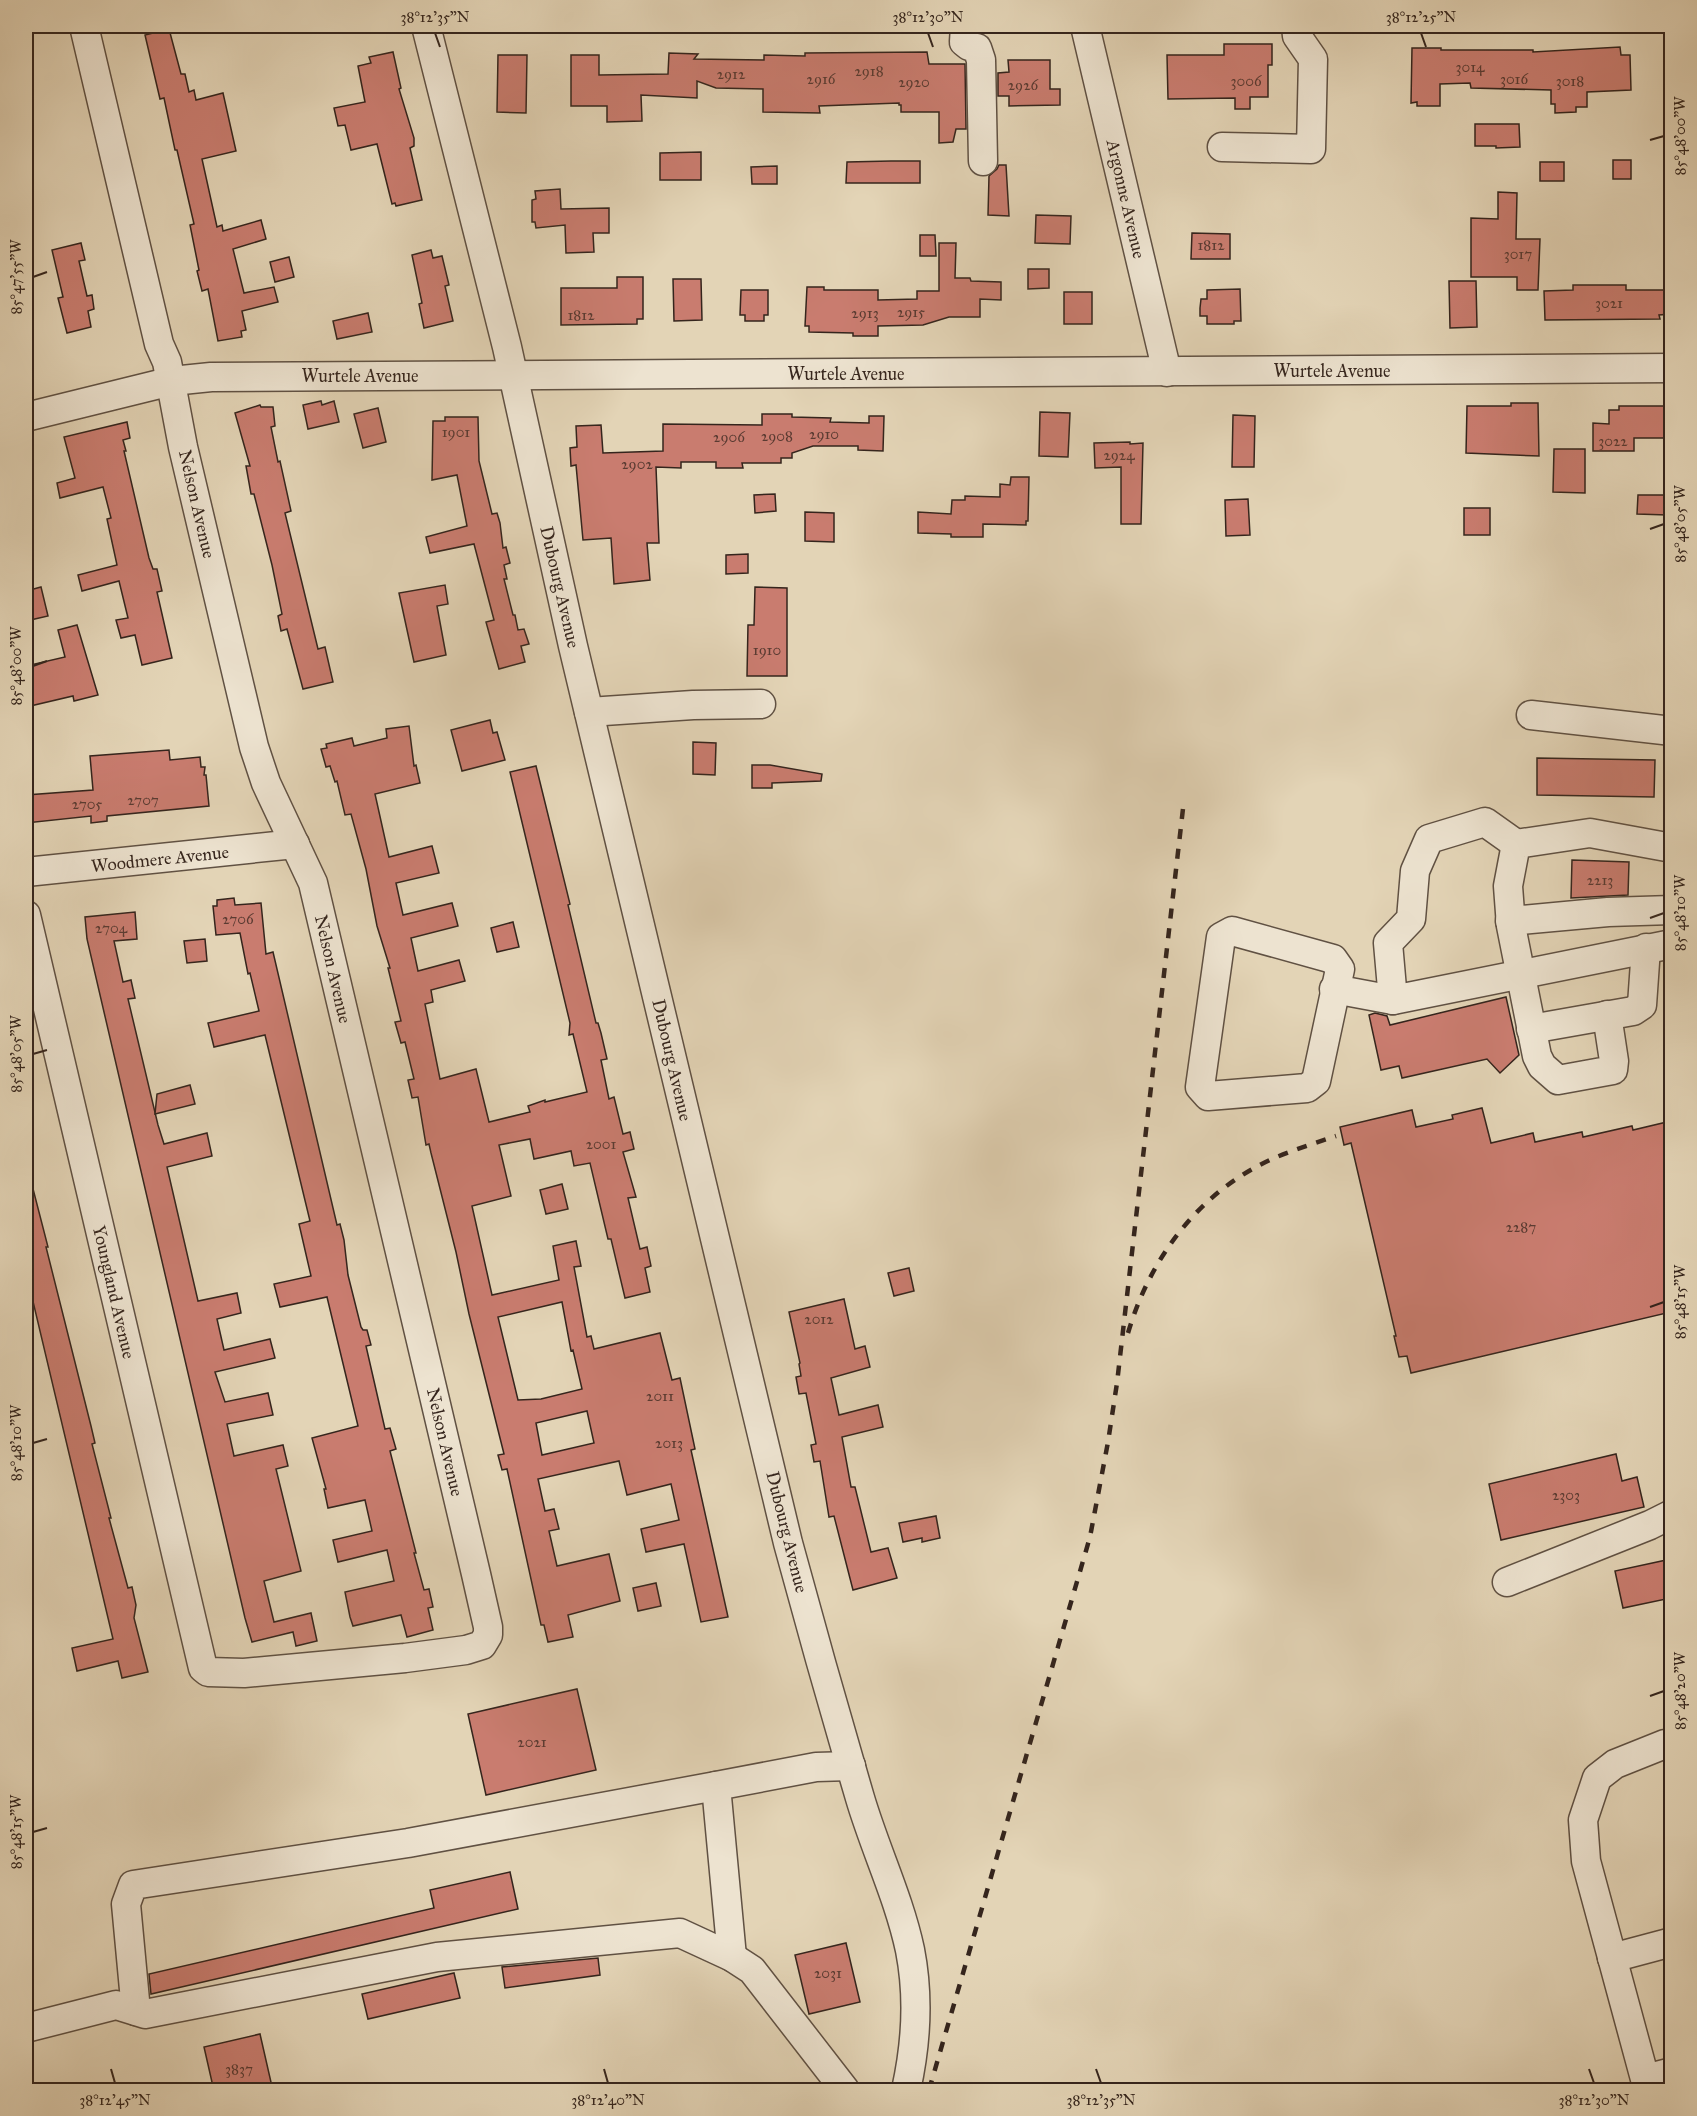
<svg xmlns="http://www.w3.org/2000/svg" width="1697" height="2116" font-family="'IM FELL Great Primer',serif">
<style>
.building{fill:#c97c6f;stroke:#35251d;stroke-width:1.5;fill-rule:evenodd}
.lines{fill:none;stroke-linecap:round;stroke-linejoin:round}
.minor-casing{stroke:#605143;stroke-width:31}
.minor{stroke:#ede3d0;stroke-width:28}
.rail{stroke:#35251d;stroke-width:4.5;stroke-dasharray:10 10;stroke-linecap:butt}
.ticks{fill:none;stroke:#35251d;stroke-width:2}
.labels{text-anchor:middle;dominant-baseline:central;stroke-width:4.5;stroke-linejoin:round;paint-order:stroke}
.number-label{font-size:15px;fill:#5a3b32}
.street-label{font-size:18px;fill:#35251d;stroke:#ede3d0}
.neatline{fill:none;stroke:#35251d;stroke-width:2}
.ticks-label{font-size:15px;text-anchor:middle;fill:#35251d}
</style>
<rect width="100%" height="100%" fill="#e3d4b6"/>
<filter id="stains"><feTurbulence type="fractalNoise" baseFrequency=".00333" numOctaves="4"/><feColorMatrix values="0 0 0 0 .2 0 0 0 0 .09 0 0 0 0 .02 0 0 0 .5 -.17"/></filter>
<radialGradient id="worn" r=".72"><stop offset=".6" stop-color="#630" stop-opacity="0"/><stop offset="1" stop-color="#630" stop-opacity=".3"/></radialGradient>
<!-- building -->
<g class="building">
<polygon points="169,29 181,74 185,74 189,92 194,90 196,100 223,93 236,151 202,159 217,227 222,225 223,231 261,220 266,239 233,249 244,293 274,287 278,302 242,311 246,330 241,331 242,337 218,341 208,289 202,291 197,271 199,270 190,225 194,224 177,150 175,150 164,98 160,99 145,35"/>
<polygon points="1224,44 1272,44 1272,65 1268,65 1268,97 1250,97 1250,109 1235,109 1235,98 1168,99 1167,55 1224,55"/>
<polygon points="1620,47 1621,55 1630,55 1631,90 1587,92 1587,107 1576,107 1576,112 1555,113 1555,104 1551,104 1551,90 1471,88 1470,83 1440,84 1440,106 1417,106 1417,102 1411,103 1412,48 1441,48 1441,50 1533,50 1533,52"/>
<polygon points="393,52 401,88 399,89 414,138 414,146 410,148 422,200 396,206 395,203 392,204 377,144 351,150 345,125 338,126 334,108 365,102 358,66 371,63 369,57"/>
<polygon points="927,52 929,64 965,64 966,129 956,129 953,142 939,143 939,112 901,112 901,105 899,105 899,103 819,106 820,113 763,112 763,89 716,88 697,81 697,98 641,95 642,121 607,122 607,106 571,106 571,55 599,55 599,75 668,74 669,53 698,54 694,59 764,60 764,55 805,56 805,53"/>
<polygon points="498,55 527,55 526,113 497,112"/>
<polygon points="1008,60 1050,60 1050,89 1060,89 1060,105 1009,106 1009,96 998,96 998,73 1009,72"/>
<polygon points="1475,124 1519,124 1520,147 1496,148 1496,146 1475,146"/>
<polygon points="701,152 701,180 660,180 660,153"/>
<rect x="1613" y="160" width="18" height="19"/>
<polygon points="891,161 920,161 920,183 846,183 847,162"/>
<rect x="1540" y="162" width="24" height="19"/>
<polygon points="999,165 1006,165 1009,216 988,215 989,176 997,169"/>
<polygon points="777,166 777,184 752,184 751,167"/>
<polygon points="560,189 561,209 609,208 609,233 593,233 594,252 566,253 565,225 536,228 535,222 532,222 532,200 536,199 535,191"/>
<polygon points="1498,192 1517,193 1516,239 1540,239 1538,290 1517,290 1517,277 1471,277 1471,218 1498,219"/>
<polygon points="1036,215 1071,216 1070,244 1035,243"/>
<polygon points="1192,233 1230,234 1230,259 1191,259"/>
<polygon points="920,235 935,235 936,256 920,256"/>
<polygon points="81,243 85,260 79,261 87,296 92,295 94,309 88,311 91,327 67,333 58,298 63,297 52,250"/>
<polygon points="939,243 956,243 955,278 970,278 971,281 1001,282 1001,300 980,299 980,317 949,317 923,325 878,326 878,336 853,336 853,333 809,332 809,326 805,326 807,287 824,287 824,290 878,290 878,300 917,299 917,291 939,291"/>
<polygon points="431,250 433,258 442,256 449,285 445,286 453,321 424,328 419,304 422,303 412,255"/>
<polygon points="289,257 294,277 275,282 270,262"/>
<polygon points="1028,269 1049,269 1049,288 1028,289"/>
<polygon points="617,277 643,277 643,319 637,319 637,324 561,325 561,288 617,288"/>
<polygon points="673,279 701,279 702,320 674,321"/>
<polygon points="1449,281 1476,281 1477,327 1450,328"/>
<polygon points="1573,285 1626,285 1626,290 1671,290 1671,314 1659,315 1660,319 1545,320 1544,291 1573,290"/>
<polygon points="1240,289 1241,321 1234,321 1234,324 1207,324 1207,316 1200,316 1200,308 1201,299 1207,299 1207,290"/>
<polygon points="741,290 768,290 768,315 764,315 764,321 745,321 745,315 740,315"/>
<rect x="1064" y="292" width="28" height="32"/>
<polygon points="368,313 372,332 337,339 333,321"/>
<polygon points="321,401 322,405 334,401 339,422 308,429 303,405"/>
<polygon points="1511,403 1538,403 1539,456 1466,453 1467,406 1511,406"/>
<polygon points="260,405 261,407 273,407 275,426 271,427 278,462 280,461 291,511 285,513 318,649 325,647 333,682 303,689 287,629 281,631 278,616 282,614 272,565 254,494 251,494 246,466 250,466 235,413"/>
<polygon points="1619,406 1671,406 1671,438 1634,438 1634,451 1593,451 1593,423 1609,424 1609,410 1619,410"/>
<polygon points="378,408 386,442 363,448 354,414"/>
<polygon points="1040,412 1070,413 1068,457 1039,456"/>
<polygon points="762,414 792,414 792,417 831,418 830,422 869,423 869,416 884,416 883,451 858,450 858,446 813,446 792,453 792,458 781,458 781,463 742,463 743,468 716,468 716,462 681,462 681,468 656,467 659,543 647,543 650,580 614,584 611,538 583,540 576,465 571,466 570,448 577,447 576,426 601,425 603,453 663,451 663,424 762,425"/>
<polygon points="1233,415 1255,416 1254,467 1232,467"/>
<polygon points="445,417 478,417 479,461 492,514 497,513 500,523 503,548 506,547 510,563 504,565 507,579 504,579 513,615 515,615 518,630 524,629 529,644 521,646 525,662 499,669 486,622 494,620 474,544 430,553 426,537 467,526 457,475 432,480 433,421 445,421"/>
<polygon points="127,422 130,438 123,440 126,451 124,451 149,558 153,569 157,569 162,591 157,592 172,658 142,665 135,635 121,638 116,620 128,618 119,581 82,591 78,575 117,565 107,519 111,518 103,487 60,498 57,483 75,478 64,437"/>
<polygon points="1130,442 1130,444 1143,443 1141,524 1121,524 1121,467 1095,468 1094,443"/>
<polygon points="1554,449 1585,449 1585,493 1553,492"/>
<polygon points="1011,477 1029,477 1028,521 1026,521 1026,525 983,524 983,537 951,537 951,534 918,533 918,512 951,514 952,500 965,500 965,496 1000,497 1000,484 1010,485"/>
<polygon points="775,494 776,511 755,513 754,495"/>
<polygon points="1638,495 1667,495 1667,515 1637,514"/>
<polygon points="1248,499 1250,535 1226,536 1225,500"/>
<rect x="1464" y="508" width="26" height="27"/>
<polygon points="805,512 834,513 834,542 805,541"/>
<polygon points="748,554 748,573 726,574 726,555"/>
<polygon points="445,585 448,604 437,606 446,655 414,662 399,593"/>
<polygon points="41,587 48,616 26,621 26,591"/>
<polygon points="755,587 787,588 787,676 747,676 748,625 754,625"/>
<polygon points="77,625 98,695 74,701 73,696 26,707 26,666 65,657 58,630"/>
<polygon points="490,720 493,733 497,732 505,760 462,771 451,730"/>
<path d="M409,726L414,766L416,765L420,783L375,794L389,857L432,846L439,873L396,883L403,915L452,903L458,926L411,938L418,971L459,960L465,981L431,990L433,1002L425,1004L440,1079L476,1069L489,1122L530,1112L528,1106L545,1100V1102L587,1092L573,1034L569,1035L570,1023L510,772L536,766L570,904L568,905L596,1023H598L601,1033L607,1059L601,1060L609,1099L614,1097L623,1134L630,1132L634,1149L623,1152L636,1197L628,1198L640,1249L647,1247L651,1266L645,1268L650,1292L625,1298L611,1239H608L590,1163L574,1166L571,1151L534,1159L530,1139L499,1145L511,1196L472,1206L492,1295L559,1280L553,1246L576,1241L581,1266L574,1267L587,1337L591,1336L594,1349L660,1333L672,1380L680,1378L695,1449L691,1450L728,1617L701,1622L684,1544L646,1552L641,1529L679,1520L671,1484L627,1495L619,1461L538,1479L545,1511L554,1509L559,1529L549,1531L557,1566L609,1554L620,1601L568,1615L573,1637L548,1642L544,1625H541L507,1469L502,1470L498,1455L504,1454L469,1314L456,1252L431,1153L429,1144L426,1145L418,1097L412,1098L408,1080L414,1079L405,1042L401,1043L395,1022L401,1021L388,968H390L377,926L366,869L351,814L345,815L337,781L335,782L330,766L326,767L321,749L327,748L326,744L352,738L354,746L387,738L386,729ZM562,1302L571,1351L573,1350L582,1389L541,1399L518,1400L498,1317ZM587,1411L594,1443L542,1455L536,1423Z"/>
<polygon points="693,742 716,743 715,775 693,774"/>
<polygon points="169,750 170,760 200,757 201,767 205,767 204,775 206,775 209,806 107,816 107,821 91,823 91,816 26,823 26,795 93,790 90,756"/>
<polygon points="1537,758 1655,760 1654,797 1537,795"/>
<polygon points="752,765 770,765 822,774 821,781 772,783 772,788 752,788"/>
<polygon points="1572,860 1629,862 1628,895 1571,898"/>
<polygon points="234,898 235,905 261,903 266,954 273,952 337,1225 340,1224 344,1240 348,1275 361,1327 363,1330 367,1330 371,1345 366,1346 385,1429 390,1428 396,1449 390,1451 416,1553 414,1553 424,1590 429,1589 433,1607 428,1608 433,1630 407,1637 401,1615 353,1626 350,1617 345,1592 394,1581 387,1550 338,1562 333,1540 372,1531 365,1500 328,1508 324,1489 326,1489 312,1438 358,1426 327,1297 280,1307 274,1284 311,1276 299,1224 310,1221 265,1035 214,1047 208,1023 259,1011 250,973 248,974 240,933 216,935 213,906 217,906 217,900"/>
<polygon points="135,912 137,939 114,941 123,982 131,980 135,998 128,999 158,1125 164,1144 207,1133 212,1156 167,1167 198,1301 237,1293 241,1313 217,1319 224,1350 270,1339 275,1358 215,1372 225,1402 268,1393 273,1415 227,1424 234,1456 283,1445 288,1466 276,1469 301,1571 264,1581 274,1622 311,1613 317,1641 296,1646 293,1632 252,1642 245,1618 87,939 85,917"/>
<polygon points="513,922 519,947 497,952 491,928"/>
<polygon points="205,939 207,961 187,963 184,941"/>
<polygon points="1506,997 1519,1055 1500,1073 1487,1059 1402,1078 1399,1066 1381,1070 1369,1015 1375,1013 1387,1016 1390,1025"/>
<polygon points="190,1085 195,1104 155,1114 157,1094"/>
<polygon points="1482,1108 1491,1143 1533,1133 1535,1142 1582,1132 1583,1137 1632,1126 1633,1130 1671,1121 1671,1312 1411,1373 1407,1356 1399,1357 1394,1336 1396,1336 1351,1143 1344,1145 1340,1127 1412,1110 1416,1127 1453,1119 1452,1115"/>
<polygon points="26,1181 31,1181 48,1247 46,1247 91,1426 95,1443 92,1444 111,1518 109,1518 128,1588 132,1587 136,1605 134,1618 148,1672 122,1678 118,1661 77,1671 72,1648 113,1639 26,1272"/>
<polygon points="562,1184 568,1209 546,1214 540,1190"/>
<polygon points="909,1268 914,1291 894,1296 888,1273"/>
<polygon points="844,1299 855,1349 865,1346 870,1367 831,1378 839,1415 878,1405 883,1427 842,1437 851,1487 855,1487 871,1552 888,1548 897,1578 853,1590 834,1516 829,1517 820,1461 814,1462 811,1445 816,1444 806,1393 799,1394 796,1377 801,1376 799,1364 800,1363 789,1312"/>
<polygon points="1616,1454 1622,1481 1637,1477 1644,1507 1501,1540 1489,1484"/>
<polygon points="936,1516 940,1538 922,1542 922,1538 903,1542 899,1523"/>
<polygon points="1671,1559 1671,1598 1623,1608 1615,1571"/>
<polygon points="656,1583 661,1606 638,1611 633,1588"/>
<polygon points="577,1689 596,1770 486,1795 468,1714"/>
<polygon points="510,1872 518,1909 151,1994 149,1974 434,1908 430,1890"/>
<polygon points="846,1943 860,2002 809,2014 795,1955"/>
<polygon points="598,1958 600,1975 505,1988 502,1967"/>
<polygon points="454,1973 460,1998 368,2019 362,1994"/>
<polygon points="260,2034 273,2091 214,2091 204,2047"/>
</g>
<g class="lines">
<!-- minor casing -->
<g class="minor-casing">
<g id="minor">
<path d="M426,26L507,347L573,646L788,1543C811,1628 835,1713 860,1798C875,1849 899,1898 910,1950C919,1996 916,2045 906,2090"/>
<polyline points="965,26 964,42 969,46 977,48 981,60 983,161"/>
<polyline points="1085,26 1167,372"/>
<polyline points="1222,147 1311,149 1313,59 1297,36 1296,26"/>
<polyline points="26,417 172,381 211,377 1672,368"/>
<polyline points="589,712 693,705 761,704"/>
<polyline points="1531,715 1672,731"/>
<polyline points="1516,844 1485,822 1429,839 1415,871 1411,919 1388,943 1393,1000 1672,944"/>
<polyline points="26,872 295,844"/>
<polyline points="26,915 203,1668 208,1672 244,1673 405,1658 466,1650 482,1645 488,1635 488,1627 476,1574 313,883 266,783 254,747 183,447 167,362 159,344 84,26"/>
<polyline points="1510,921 1608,912 1672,910"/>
<polygon points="1232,931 1333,959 1340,969 1316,1081 1307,1088 1208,1096 1200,1087 1221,937"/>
<polyline points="1334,989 1393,1000"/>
<polyline points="1607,1015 1614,1061 1613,1070 1558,1080 1542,1066 1537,1056 1511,926 1508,886 1516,844 1590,833 1672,848"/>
<polyline points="1531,1029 1633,1011 1642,1005 1646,948"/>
<polyline points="1507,1582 1650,1525 1672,1514"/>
<polyline points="1672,1743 1665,1744 1615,1764 1597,1778 1583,1820 1586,1861 1645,2079 1672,2072"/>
<polyline points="732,1957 716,1786 816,1767 851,1766"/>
<polyline points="1612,1958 1672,1942"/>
<polyline points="136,2011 126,1904 133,1885 408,1843 716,1786"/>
<polyline points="26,2028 116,2005 145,2014 437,1957 680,1933 732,1957 752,1970 845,2090"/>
</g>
</g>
<!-- minor -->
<use href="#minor" class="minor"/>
<!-- rail -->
<g class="rail">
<path d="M1128,1333C1150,1258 1199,1192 1272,1159C1293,1150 1315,1143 1336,1136"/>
<polyline points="929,2090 1090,1537 1108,1442 1117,1383 1184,800"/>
</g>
</g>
<!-- ticks -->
<path class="ticks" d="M435,33L440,47M928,33L933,47M1421,33L1426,47M1650,140L1664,136M33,277L47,272M1650,529L1664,524M33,666L47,661M1650,918L1664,913M33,1054L47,1050M1650,1307L1664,1302M33,1443L47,1439M1650,1696L1664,1691M33,1832L47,1828M111,2069L115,2083M604,2069L608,2083M1096,2069L1101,2083M1589,2069L1594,2083"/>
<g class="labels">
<!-- number labels -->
<g class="number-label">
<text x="1470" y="67">3014</text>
<text x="869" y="71">2918</text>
<text x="731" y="74">2912</text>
<text x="821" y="79">2916</text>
<text x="1514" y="79">3016</text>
<text x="1246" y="81">3006</text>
<text x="1570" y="81">3018</text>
<text x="914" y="82">2920</text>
<text x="1023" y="85">2926</text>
<text x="1211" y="245">1812</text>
<text x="1518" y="254">3017</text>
<text x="1609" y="303">3021</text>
<text x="911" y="312">2915</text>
<text x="865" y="313">2913</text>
<text x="581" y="315">1812</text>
<text x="456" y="432">1901</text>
<text x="824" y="434">2910</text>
<text x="777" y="436">2908</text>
<text x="729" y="437">2906</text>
<text x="1613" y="441">3022</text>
<text x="1119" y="455">2924</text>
<text x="637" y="464">2902</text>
<text x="767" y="650">1910</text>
<text x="143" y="800">2707</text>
<text x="87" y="804">2705</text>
<text x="1600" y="880">2213</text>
<text x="238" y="919">2706</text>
<text x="111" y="928">2704</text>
<text x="601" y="1144">2001</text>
<text x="1521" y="1227">2287</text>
<text x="819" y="1319">2012</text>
<text x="660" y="1396">2011</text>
<text x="669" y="1443">2013</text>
<text x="1566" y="1495">2303</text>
<text x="532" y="1742">2021</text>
<text x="828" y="1973">2031</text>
<text x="239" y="2069">3837</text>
</g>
<!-- street labels -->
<g class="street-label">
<text transform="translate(1126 199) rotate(77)">Argonne Avenue</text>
<text x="1332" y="371">Wurtele Avenue</text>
<text x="846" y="374">Wurtele Avenue</text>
<text x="360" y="376">Wurtele Avenue</text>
<text transform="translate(197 504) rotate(77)">Nelson Avenue</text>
<text transform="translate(560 587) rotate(77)">Dubourg Avenue</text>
<text transform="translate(160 859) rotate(-6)">Woodmere Avenue</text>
<text transform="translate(333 969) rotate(77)">Nelson Avenue</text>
<text transform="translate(672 1060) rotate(77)">Dubourg Avenue</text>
<text transform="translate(114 1292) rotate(77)">Youngland Avenue</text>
<text transform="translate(445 1442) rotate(77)">Nelson Avenue</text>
<text transform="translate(787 1532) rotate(76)">Dubourg Avenue</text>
</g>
</g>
<!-- margin -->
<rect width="1697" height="2116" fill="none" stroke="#e3d4b6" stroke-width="66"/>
<rect x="33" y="33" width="1631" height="2050" class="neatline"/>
<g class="ticks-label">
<text x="435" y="22">38°12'35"N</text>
<text x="928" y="22">38°12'30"N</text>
<text x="1421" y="22">38°12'25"N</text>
<text transform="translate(1680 136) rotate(-90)" y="5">85°48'00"W</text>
<text transform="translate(16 277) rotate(-90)" y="5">85°47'55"W</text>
<text transform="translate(1680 524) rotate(-90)" y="5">85°48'05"W</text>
<text transform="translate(16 666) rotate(-90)" y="5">85°48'00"W</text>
<text transform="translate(1680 913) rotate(-90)" y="5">85°48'10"W</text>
<text transform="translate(16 1054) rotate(-90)" y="5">85°48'05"W</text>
<text transform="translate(1680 1302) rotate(-90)" y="5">85°48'15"W</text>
<text transform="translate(16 1443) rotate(-90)" y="5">85°48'10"W</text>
<text transform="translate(1680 1691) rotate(-90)" y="5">85°48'20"W</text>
<text transform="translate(16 1832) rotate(-90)" y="5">85°48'15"W</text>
<text x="115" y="2105">38°12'45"N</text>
<text x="608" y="2105">38°12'40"N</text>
<text x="1101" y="2105">38°12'35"N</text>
<text x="1594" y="2105">38°12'30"N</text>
</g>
<rect width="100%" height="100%" filter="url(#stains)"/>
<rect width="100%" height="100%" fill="url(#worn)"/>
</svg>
